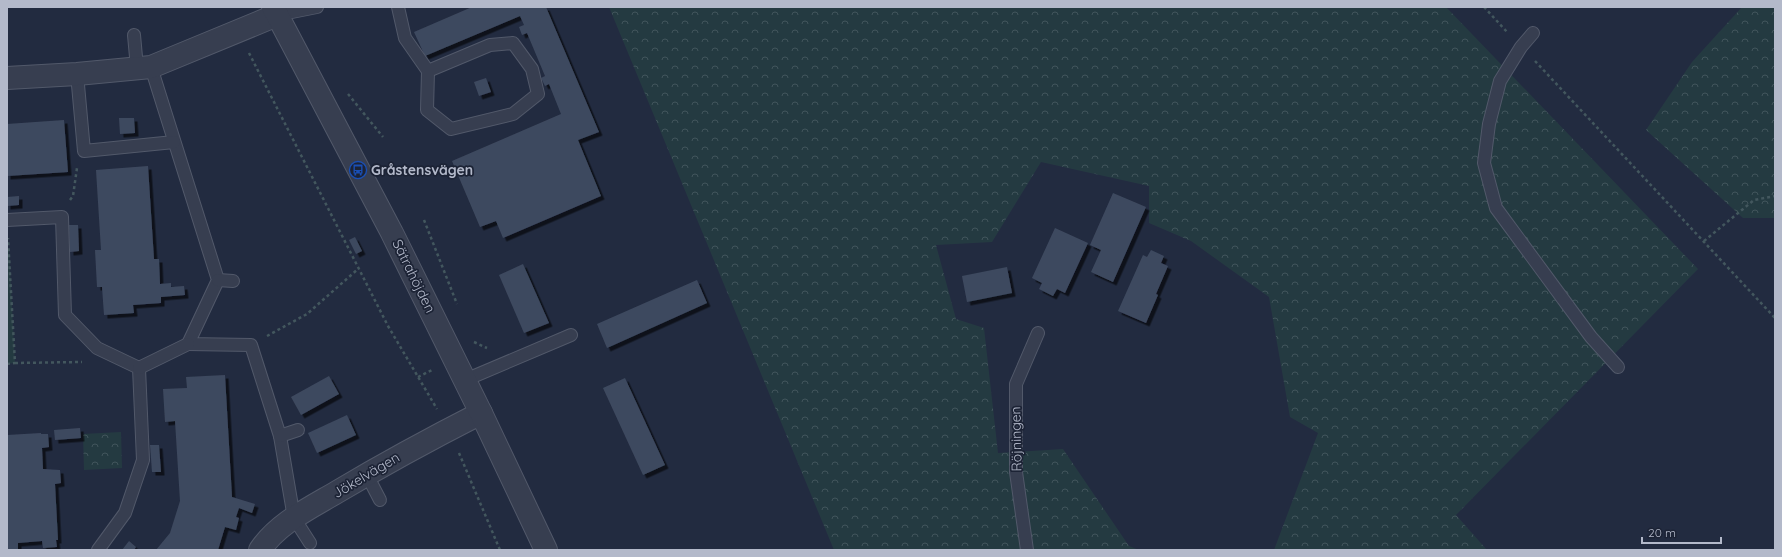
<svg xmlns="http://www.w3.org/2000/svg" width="1782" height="557" font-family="Quicksand,sans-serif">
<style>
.forest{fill:url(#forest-crowns)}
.pitch{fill:#243a41}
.building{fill:#3e495f;filter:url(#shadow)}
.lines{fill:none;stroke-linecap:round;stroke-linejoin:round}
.service-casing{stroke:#52596a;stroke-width:14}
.minor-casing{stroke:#52596a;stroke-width:24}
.tertiary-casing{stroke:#52596a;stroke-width:24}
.path{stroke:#43575e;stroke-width:2.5;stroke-dasharray:3 3;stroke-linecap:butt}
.service{stroke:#373e50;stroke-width:12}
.minor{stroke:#373e50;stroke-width:22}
.tertiary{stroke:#373e50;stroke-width:22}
.labels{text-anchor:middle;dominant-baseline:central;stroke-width:3.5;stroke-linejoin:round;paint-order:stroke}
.poi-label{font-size:14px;font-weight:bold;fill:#b3b9ca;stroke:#1c2335;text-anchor:start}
.street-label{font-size:14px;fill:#b3b9ca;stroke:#1c2335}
</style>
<defs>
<pattern id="forest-crowns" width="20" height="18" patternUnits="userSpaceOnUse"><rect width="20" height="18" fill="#243a41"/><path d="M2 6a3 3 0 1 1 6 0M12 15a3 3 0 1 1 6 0" fill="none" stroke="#41545b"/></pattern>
<filter id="shadow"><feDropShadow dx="3.5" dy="3.5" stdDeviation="0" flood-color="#0009"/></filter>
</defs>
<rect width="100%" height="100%" fill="#222b40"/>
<!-- forest -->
<g class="forest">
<polygon points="609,7 1446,7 1698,269 1456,515 1487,550 1274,550 1318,433 1290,417 1269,297 1191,241 1149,223 1149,186 1041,162 992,242 936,245 956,319 984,328 998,453 1063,449 1129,546 1139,550 834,550"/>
<polygon points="1742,7 1775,7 1775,218 1743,218 1646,130 1692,62"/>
<polygon points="121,432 122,468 84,470 83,434"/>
</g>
<!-- pitch -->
<polygon class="pitch" points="7,249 9,249 15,363 7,364"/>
<!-- building -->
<g class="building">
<polygon points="472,7 546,7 599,132 578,140 601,196 503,238 496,221 480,227 452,161 561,114 549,84 545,86 541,78 545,76 527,33 522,35 519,27 524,25 520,16 425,56 414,32"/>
<polygon points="486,78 491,92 479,96 474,82"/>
<polygon points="119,118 134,118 135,133 120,134"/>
<polygon points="64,120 68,172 7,176 7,124"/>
<polygon points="148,166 154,259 159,259 160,284 171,283 171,287 184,286 185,295 161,297 161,303 133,305 134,313 104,315 102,287 97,287 95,250 101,250 96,170"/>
<polygon points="1113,193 1146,207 1113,282 1091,272 1101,250 1090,245"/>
<polygon points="19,196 19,205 7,206 7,197"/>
<polygon points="69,225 78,225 79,251 70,252"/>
<polygon points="1055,228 1088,243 1065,293 1057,289 1053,296 1039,289 1042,283 1032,278"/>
<polygon points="355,237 362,251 356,254 349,240"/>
<polygon points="1151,250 1164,256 1161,263 1168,266 1156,294 1158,295 1146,323 1118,311 1143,255 1147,257"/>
<polygon points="523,264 549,323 524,333 499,275"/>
<polygon points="1007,267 1012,293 967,302 962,276"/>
<polygon points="697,280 707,303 607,348 597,324"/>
<polygon points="225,375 232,497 255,504 252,513 239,508 236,517 239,518 236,530 225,527 218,550 156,550 170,533 180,501 175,421 165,422 163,389 187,388 186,377"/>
<polygon points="329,376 339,394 301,415 291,397"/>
<polygon points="625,378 665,465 643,475 603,388"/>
<polygon points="347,415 356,435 317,453 308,433"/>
<polygon points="80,428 81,438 55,440 54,430"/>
<polygon points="41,433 41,434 48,434 49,447 42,448 43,469 60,470 61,483 55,484 58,540 56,540 57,547 43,548 42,541 18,543 18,550 7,550 7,435"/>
<polygon points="150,445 159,445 161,472 152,472"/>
<polygon points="129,541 136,547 134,550 122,550"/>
</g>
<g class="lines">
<!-- service casing -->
<g class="service-casing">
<g id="service">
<polyline points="398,7 405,38 428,71 427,110 451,129 513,114 538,94 532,69 513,43 490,45 428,71"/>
<polyline points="277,15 317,7"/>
<polyline points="1533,33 1521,47 1500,81 1489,124 1484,163 1496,208 1591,337 1618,367"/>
<polyline points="134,35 137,68"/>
<polyline points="151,67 218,280 188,344 251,345 280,436 294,518 310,543"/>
<polyline points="77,74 84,151 174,142"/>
<polyline points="7,220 62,217 65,315 97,348 139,368 143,460 125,513 98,550"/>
<polyline points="218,280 233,281"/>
<polyline points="139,368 188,344"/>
<polyline points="465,380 571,335"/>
<polyline points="280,436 298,430"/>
<polyline points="367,475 380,500"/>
<polyline points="1027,550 1016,472 1016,384 1038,333"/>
</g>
</g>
<!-- minor casing -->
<g class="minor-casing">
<g id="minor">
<polyline points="7,78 77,74 151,67 277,15"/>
<path d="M260,550C278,523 310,508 337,492C384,464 432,438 481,413"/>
</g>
</g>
<!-- tertiary casing -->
<g class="tertiary-casing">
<polyline id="tertiary" points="273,7 392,233 481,413 546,550"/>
</g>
<!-- path -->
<g class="path">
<polyline points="1484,7 1508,33"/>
<polyline points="249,53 388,326 437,409"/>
<polyline points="1535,61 1775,318"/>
<polyline points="348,94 383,137"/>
<polyline points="70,200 73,196 77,168"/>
<polyline points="424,220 457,304"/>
<polyline points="1704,241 1754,200 1775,196"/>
<polyline points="267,336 307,314 358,269"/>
<polyline points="474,342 487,348"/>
<polyline points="15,363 82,362"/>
<polyline points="7,364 15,363 8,238"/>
<polyline points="418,377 432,370"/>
<polyline points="459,453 500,550"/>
</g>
<!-- service -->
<use href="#service" class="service"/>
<!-- minor -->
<use href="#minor" class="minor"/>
<!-- tertiary -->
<use href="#tertiary" class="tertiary"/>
</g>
<!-- icons -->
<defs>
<g id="bus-ring" transform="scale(0.9)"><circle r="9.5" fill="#1c2335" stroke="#1a4fb4" stroke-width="1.5"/><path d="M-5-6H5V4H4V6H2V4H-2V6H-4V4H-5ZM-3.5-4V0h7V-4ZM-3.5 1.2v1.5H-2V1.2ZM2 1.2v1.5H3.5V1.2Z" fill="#1a4fb4"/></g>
</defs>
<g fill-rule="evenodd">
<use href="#bus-ring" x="358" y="170"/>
</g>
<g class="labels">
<!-- poi labels -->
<g class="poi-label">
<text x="371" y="170">Gråstensvägen</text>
</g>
<!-- street labels -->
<g class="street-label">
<text transform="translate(414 276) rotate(64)">Sätrahöjden</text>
<text transform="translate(1016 439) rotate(-91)">Röjningen</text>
<text transform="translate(366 475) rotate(-31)">Jökelvägen</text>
</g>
</g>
<!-- border -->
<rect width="1782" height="557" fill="none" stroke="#b3b9ca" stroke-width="16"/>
<!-- scale -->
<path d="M1642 537v6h79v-6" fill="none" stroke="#b3b9ca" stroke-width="2"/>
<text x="1648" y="537" font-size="12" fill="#b3b9ca" stroke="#1c2335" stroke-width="3" paint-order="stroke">20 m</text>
</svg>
